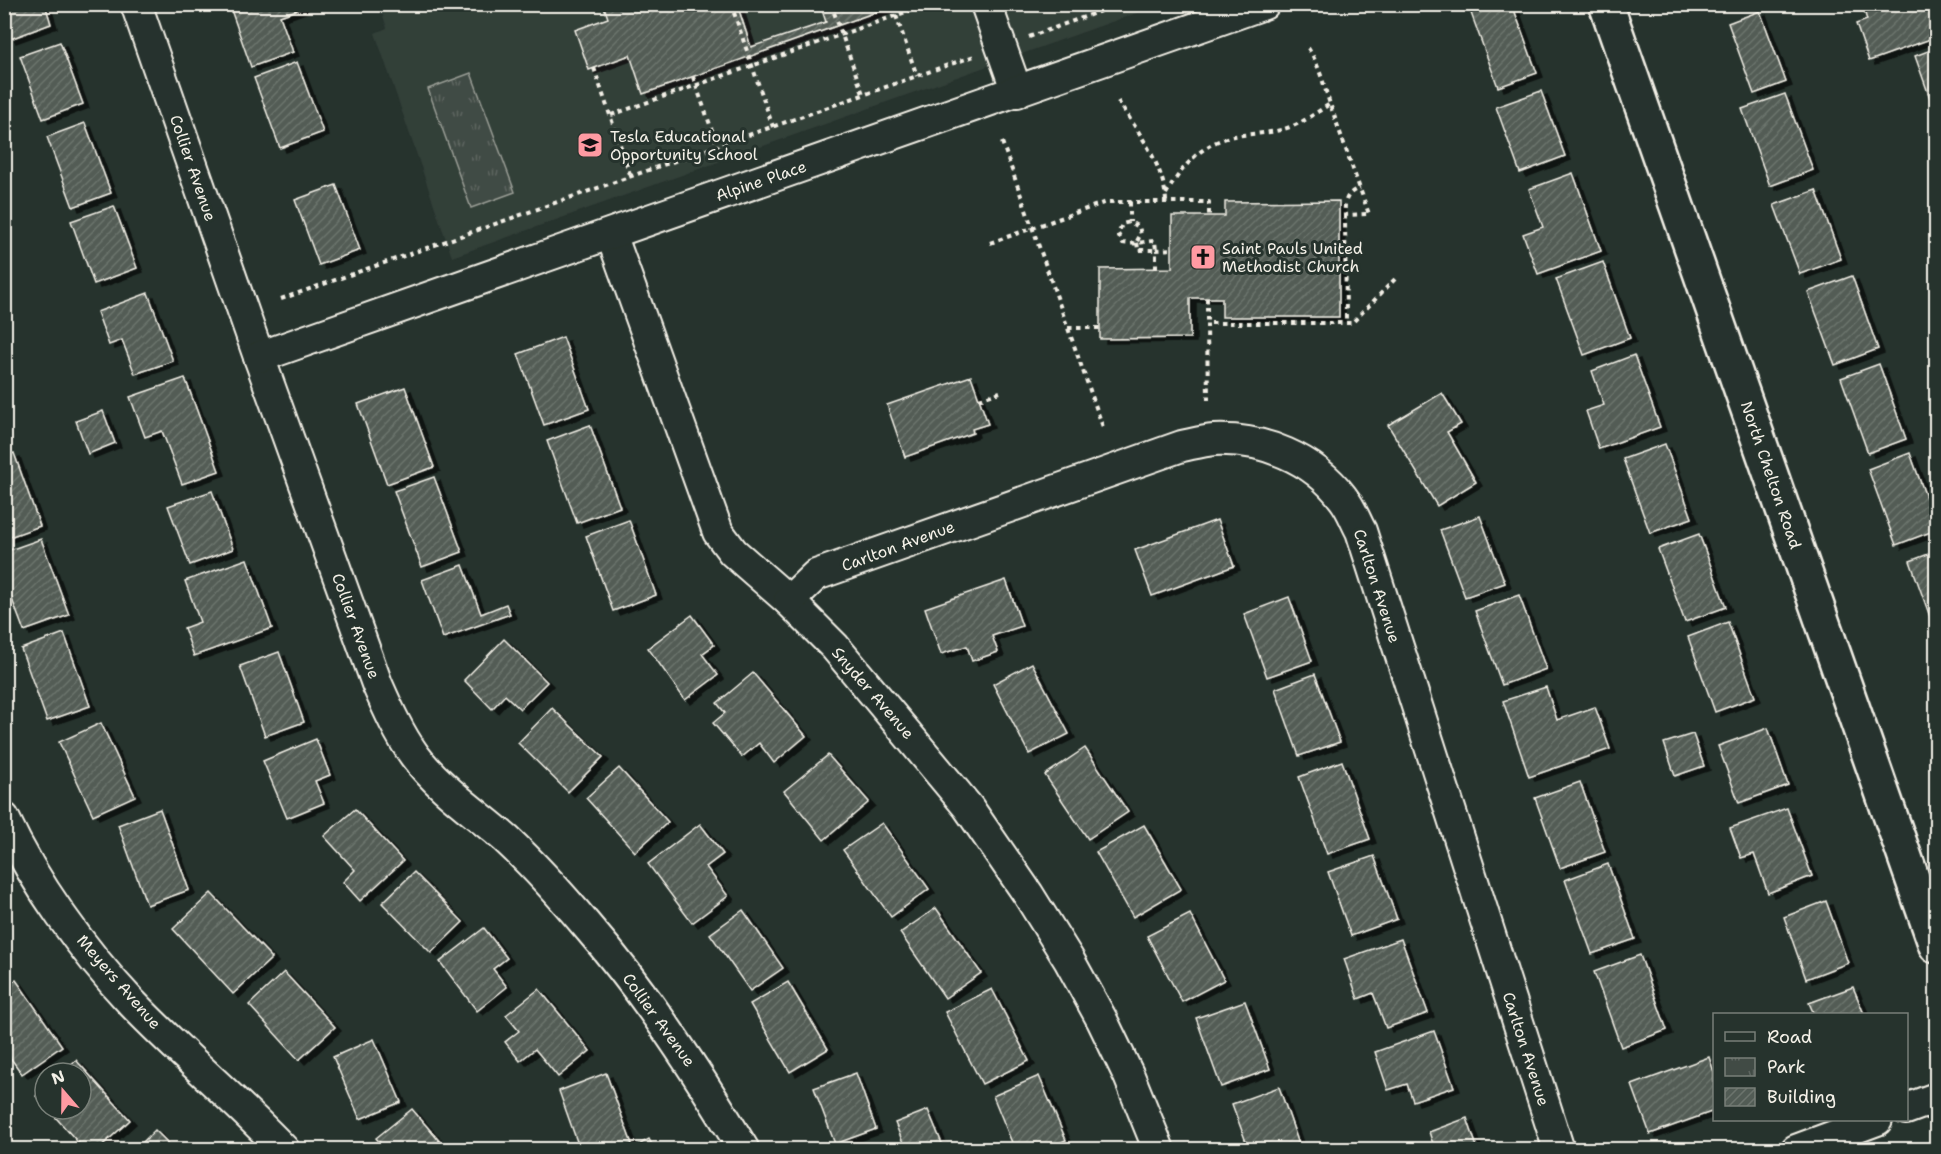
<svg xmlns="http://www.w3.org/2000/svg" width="1941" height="1154" font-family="'Shantell Sans',sans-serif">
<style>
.built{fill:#333f39}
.park{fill:url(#park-tufts);stroke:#9a9e96;stroke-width:1.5}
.building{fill:url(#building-hatch);stroke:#f4f1e8;stroke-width:1.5;filter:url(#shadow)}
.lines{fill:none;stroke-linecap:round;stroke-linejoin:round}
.minor-casing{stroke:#f4f1e8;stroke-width:34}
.major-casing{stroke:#f4f1e8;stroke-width:38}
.path{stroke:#f4f1e8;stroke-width:4;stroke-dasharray:4.5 4.5;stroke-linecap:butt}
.minor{stroke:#26332d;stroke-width:30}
.major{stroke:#26332d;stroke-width:33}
.labels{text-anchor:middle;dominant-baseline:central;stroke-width:6;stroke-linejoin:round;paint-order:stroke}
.poi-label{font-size:16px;fill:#f4f1e8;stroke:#26332d;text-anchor:start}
.street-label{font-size:16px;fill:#f4f1e8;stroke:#26332d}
</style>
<defs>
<pattern id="park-tufts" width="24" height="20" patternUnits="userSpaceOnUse" patternTransform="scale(1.5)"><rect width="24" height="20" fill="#414b45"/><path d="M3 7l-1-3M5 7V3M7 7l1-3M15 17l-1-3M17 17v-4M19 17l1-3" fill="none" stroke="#5d6560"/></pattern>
<pattern id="building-hatch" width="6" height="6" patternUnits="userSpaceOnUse" patternTransform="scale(1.5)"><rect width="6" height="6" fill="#525c55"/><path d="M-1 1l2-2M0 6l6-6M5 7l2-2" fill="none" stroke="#6c746d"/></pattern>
<filter id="shadow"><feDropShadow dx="6" dy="4" stdDeviation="0" flood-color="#0009"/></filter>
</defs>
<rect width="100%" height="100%" fill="#26332d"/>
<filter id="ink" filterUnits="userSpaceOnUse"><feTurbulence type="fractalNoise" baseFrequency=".0167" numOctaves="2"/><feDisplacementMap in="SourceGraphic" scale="12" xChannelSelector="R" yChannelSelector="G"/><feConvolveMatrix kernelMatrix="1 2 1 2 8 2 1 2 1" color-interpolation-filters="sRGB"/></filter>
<g filter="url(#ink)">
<!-- built -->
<polygon class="built" points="379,4 1159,5 452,257 375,33 387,28"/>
<!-- park -->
<polygon class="park" points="471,73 515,192 471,208 428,89"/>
<!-- building -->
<g class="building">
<polygon points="4,4 45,4 51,24 10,39 4,24"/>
<polygon points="229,4 301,4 302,8 280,16 293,52 251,67"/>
<polygon points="603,4 737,4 751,47 826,22 820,4 899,4 643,94 630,55 589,70 575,30 608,18"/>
<polygon points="1494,4 1512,4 1537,73 1498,87 1471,13"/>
<polygon points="1862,4 1936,4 1936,37 1869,61 1856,24 1867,20"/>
<polygon points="1760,11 1786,82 1754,94 1728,23"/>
<polygon points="60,42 83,104 43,119 20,56"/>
<polygon points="1936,48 1936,115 1915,56"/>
<polygon points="297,62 323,132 280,148 254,78"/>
<polygon points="1541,91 1565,156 1520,173 1496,107"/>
<polygon points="1785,94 1813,170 1770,186 1742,109"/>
<polygon points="85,123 111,193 73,207 47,137"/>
<polygon points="1573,173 1601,251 1538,274 1523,234 1543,227 1529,189"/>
<polygon points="336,185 360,250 319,265 295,200"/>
<polygon points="1816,190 1841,259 1800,274 1774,205"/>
<polygon points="1339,201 1339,317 1222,317 1222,298 1190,298 1190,338 1100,339 1100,269 1172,268 1172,216 1225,216 1225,202"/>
<polygon points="114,206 137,268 94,284 71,221"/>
<polygon points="1603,262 1630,338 1584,355 1556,279"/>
<polygon points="1852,276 1878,349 1835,365 1808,292"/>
<polygon points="148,293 173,361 135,374 122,340 109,345 97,312"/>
<polygon points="563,337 589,409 544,425 518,354"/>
<polygon points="1634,355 1660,427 1599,449 1586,411 1604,405 1592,371"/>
<polygon points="1879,364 1906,439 1868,453 1841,378"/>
<polygon points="971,376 988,424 972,429 973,433 905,457 887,405"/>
<polygon points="185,378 219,471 182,484 162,431 145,437 130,397"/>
<polygon points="405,387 434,467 387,484 358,404"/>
<polygon points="1442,393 1461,424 1447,432 1476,482 1437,506 1388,425"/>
<polygon points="103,411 115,443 88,454 76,421"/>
<polygon points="590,425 620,507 577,523 547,441"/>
<polygon points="1665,444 1692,518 1650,533 1623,459"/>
<polygon points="14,453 40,526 4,539 4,456"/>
<polygon points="1910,453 1936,525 1936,530 1896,545 1868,469"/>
<polygon points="434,477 462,552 422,567 394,491"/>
<polygon points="212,491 233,549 190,565 168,506"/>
<polygon points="1480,516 1505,583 1465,597 1440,530"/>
<polygon points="629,520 656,595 613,611 586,536"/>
<polygon points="1217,520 1234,566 1152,596 1135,550"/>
<polygon points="1699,534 1726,607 1685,622 1658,549"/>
<polygon points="41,539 69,615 24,631 4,578 4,552"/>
<polygon points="1936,551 1936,627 1934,628 1910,561"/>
<polygon points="247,559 272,628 194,656 184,628 200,622 185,581"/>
<polygon points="463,565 481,614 506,604 510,614 443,638 422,580"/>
<polygon points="1006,580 1022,626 992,636 998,652 972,661 967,646 941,654 925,608"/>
<polygon points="1519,595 1546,669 1502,685 1475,611"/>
<polygon points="1289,597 1312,661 1267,677 1244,614"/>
<polygon points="692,615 714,645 702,654 718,675 685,700 648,648"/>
<polygon points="1728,622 1755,697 1715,712 1688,637"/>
<polygon points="64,633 90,706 47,721 21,649"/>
<polygon points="504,639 547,682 520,709 505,695 492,709 464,680"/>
<polygon points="279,652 304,722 265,736 240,666"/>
<polygon points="1032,663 1069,734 1029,754 993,684"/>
<polygon points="753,673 806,736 774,763 759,743 742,757 713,723 725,713 717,703"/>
<polygon points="1315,674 1340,742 1299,756 1275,689"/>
<polygon points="1546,687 1557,720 1595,707 1610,749 1529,777 1503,701"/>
<polygon points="552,708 603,757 568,792 518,743"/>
<polygon points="101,723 135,796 93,815 59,742"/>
<polygon points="1768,728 1788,785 1739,803 1718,746"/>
<polygon points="1693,734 1704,766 1675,776 1664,743"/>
<polygon points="316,739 330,775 315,781 324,803 287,818 263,761"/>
<polygon points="1085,748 1128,812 1088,839 1045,775"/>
<polygon points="828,755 869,802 824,840 784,791"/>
<polygon points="1342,761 1370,839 1327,854 1299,777"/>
<polygon points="619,768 668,822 635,852 586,798"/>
<polygon points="1580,782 1605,852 1560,868 1535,798"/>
<polygon points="1787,808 1812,876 1768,893 1754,854 1741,858 1730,828"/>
<polygon points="160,809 189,890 147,905 118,825"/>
<polygon points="355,809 403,861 360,901 343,882 355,870 324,836"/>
<polygon points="882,823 929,889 891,917 843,850"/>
<polygon points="700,824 723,854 706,867 728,896 692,923 648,864"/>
<polygon points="1144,825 1181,889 1133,917 1096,852"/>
<polygon points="1374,856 1397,919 1351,936 1328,872"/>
<polygon points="1608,864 1635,939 1592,954 1565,880"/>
<polygon points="414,872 463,922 431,953 382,903"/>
<polygon points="211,893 272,958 233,994 173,929"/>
<polygon points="1826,901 1848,963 1806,979 1784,917"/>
<polygon points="936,908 981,973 945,998 900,933"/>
<polygon points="743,910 783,968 750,991 710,934"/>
<polygon points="1190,914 1224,980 1182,1002 1147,936"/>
<polygon points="484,928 507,958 493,969 507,987 477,1011 440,962"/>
<polygon points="1401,939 1428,1013 1386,1028 1373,993 1358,999 1344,959"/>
<polygon points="1640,955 1667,1030 1621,1047 1594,972"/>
<polygon points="284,972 335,1027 299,1060 249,1005"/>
<polygon points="16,980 62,1046 22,1074 4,1049 4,988"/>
<polygon points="788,982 828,1049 790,1072 750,1004"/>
<polygon points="1853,987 1864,1014 1814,1014 1809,1003"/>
<polygon points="539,989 590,1051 558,1077 535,1049 520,1061 505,1042 519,1031 506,1015"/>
<polygon points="992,989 1029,1061 982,1084 945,1012"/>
<polygon points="1245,1001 1270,1069 1221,1087 1196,1018"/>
<polygon points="1434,1031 1454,1087 1413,1101 1407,1084 1388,1090 1375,1052"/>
<polygon points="374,1039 401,1102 360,1119 333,1057"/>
<polygon points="1709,1057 1714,1072 1714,1111 1650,1134 1632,1085"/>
<polygon points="76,1060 130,1120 97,1150 85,1150 48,1109 81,1109 81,1073 61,1073"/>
<polygon points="606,1073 632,1144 615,1150 580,1150 559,1091"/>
<polygon points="856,1073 876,1129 835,1144 814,1088"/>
<polygon points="1039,1076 1066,1140 1043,1150 1015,1150 993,1096"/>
<polygon points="1279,1087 1301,1150 1249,1150 1232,1104"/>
<polygon points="45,1088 45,1106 36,1096"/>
<polygon points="412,1109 447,1150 386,1150 376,1138"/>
<polygon points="928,1110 943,1146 934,1150 906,1150 895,1123"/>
<polygon points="1467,1118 1478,1150 1435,1150 1429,1132"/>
<polygon points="155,1130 175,1150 135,1150"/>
<polygon points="649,1139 655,1150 630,1150"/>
</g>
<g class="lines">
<!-- minor casing -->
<g class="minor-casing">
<g id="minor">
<path d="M136,4L259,357L377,684C388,709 399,734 415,756C440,789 475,812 506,839C535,866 562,896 587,926C647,995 697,1072 744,1150"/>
<polyline points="986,4 1017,92"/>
<polyline points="611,234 718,532 733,552 789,601 835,647 968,807 1028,894 1069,960 1102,1020 1129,1076 1159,1150"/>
<polyline points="259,357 1264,4"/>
<path d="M789,601L816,575L1182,446C1192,444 1203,441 1214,440C1263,438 1313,458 1343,498C1351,508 1355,520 1361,531L1559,1150"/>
<path d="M4,818C34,883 83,951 132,1003C181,1054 235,1099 284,1150"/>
<polyline points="1906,1109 1936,1098"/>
<polyline points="1796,1150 1877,1120"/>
</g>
</g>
<!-- major casing -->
<g class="major-casing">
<polyline id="major" points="1606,4 1936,946"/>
</g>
<!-- path -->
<g class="path">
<polyline points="731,4 773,127"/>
<polyline points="831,4 863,94"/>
<polyline points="893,7 917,76"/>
<polyline points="1029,37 1120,4"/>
<path d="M1308,48C1319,64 1324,86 1330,104C1343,141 1356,178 1369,214L1345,215C1344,201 1346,193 1360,188"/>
<polyline points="594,68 631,177"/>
<polyline points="693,77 718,147"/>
<path d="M1118,101C1137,130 1165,166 1166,202"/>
<polyline points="611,115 929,4"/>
<polyline points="1002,142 1104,430"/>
<path d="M1166,194C1182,167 1202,142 1235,136C1253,133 1272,134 1290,127C1304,122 1317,112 1330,104"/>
<polyline points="1130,202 1130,222"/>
<polyline points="1345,215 1346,323"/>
<path d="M1137,241L1141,234L1139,227L1130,222L1122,224L1118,234L1123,243C1132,245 1145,241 1155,241L1156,250H1138L1137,241"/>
<polyline points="990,243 1106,202 1209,202 1209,217"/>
<polyline points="1156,268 1156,250 1172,249"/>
<polyline points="1207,298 1207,323"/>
<polyline points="281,299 974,56"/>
<polyline points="1068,328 1100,328"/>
<polyline points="979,399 1000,392"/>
<polyline points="1208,400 1207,323 1352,323 1396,278"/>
</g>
<!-- minor -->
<use href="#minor" class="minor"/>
<!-- major -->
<use href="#major" class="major"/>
</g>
</g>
<!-- icons -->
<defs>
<g id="school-square" transform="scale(1.35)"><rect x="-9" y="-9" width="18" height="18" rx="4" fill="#ff9aa2" stroke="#26332d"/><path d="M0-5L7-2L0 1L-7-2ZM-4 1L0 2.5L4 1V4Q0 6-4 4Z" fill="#111"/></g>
<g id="church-square" transform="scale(1.35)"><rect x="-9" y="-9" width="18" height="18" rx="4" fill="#ff9aa2" stroke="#26332d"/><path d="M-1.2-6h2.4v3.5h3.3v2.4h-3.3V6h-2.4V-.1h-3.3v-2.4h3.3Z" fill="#111"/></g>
</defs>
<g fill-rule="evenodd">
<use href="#school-square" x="590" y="145"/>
<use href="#church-square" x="1203" y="257"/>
</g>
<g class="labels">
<!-- poi labels -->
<g class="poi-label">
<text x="610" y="136">Tesla Educational<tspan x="610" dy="18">Opportunity School</tspan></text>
<text x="1222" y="248">Saint Pauls United<tspan x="1222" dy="18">Methodist Church</tspan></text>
</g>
<!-- street labels -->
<g class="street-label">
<text transform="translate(193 168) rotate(71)">Collier Avenue</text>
<text transform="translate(761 181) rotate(-19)">Alpine Place</text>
<text transform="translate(1771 475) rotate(71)">North Chelton Road</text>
<text transform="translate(898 546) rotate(-20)">Carlton Avenue</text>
<text transform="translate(1377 586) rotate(72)">Carlton Avenue</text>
<text transform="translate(356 626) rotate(70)">Collier Avenue</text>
<text transform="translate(873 693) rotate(49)">Snyder Avenue</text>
<text transform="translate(119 982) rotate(49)">Meyers Avenue</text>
<text transform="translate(659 1020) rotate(54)">Collier Avenue</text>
<text transform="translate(1526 1049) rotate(72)">Carlton Avenue</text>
</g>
</g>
<!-- margin -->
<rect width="1941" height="1154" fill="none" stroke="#26332d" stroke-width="24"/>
<rect x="12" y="12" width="1917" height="1130" fill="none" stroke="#f4f1e8" stroke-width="2" filter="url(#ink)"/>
<!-- legend -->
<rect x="1713" y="1013" width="195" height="108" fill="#26332d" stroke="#787f78" stroke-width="1.5"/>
<rect x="1725" y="1032" width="30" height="9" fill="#26332d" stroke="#787f78" stroke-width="1.5"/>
<text x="1767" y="1043" font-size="18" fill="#f4f1e8">Road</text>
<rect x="1725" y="1058" width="30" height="18" fill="url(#park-tufts)" stroke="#787f78" stroke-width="1.5"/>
<text x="1767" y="1073" font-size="18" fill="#f4f1e8">Park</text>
<rect x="1725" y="1088" width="30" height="18" fill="url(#building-hatch)" stroke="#787f78" stroke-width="1.5"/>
<text x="1767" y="1103" font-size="18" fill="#f4f1e8">Building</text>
<!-- north arrow -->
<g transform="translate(63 1091) rotate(340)"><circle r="28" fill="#26332d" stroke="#787f78" stroke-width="1.5"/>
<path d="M0-4.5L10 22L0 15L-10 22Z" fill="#ff9aa2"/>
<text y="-9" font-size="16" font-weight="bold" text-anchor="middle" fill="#f4f1e8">N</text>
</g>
</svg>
